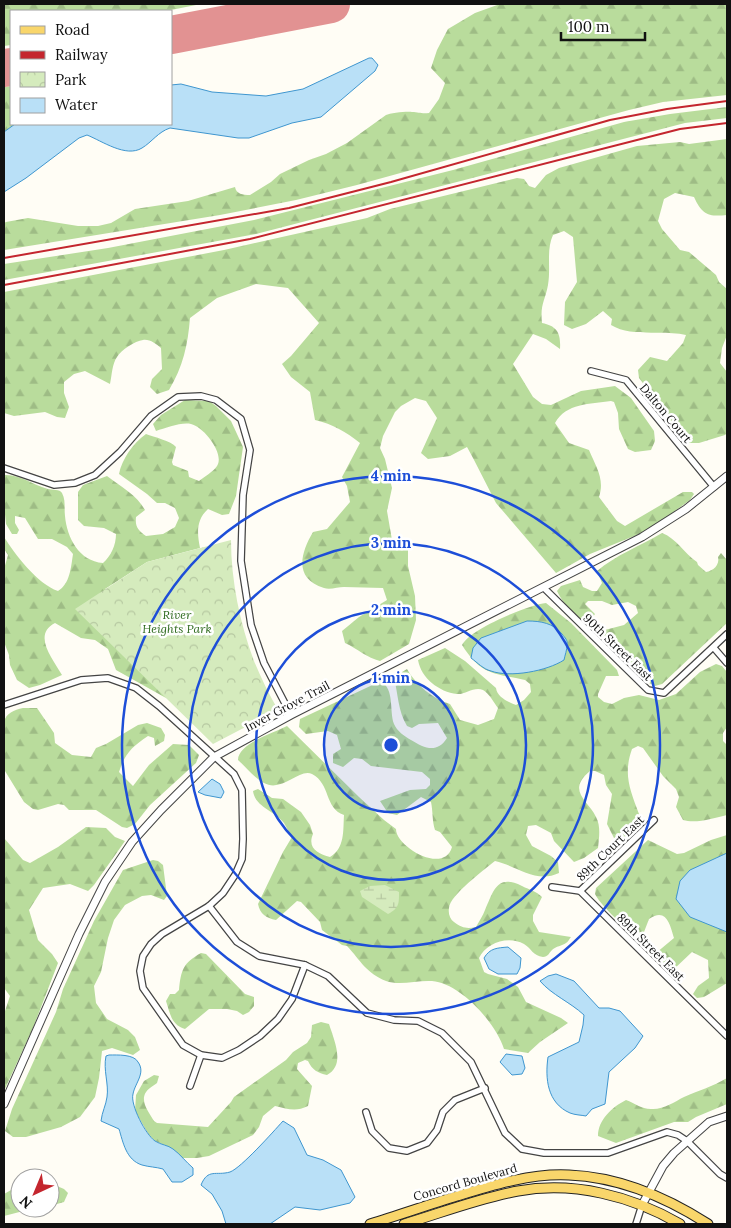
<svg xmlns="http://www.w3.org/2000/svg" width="731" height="1228" font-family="Lora,serif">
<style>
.forest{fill:url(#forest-firs)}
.wetland{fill:url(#wetland-marsh)}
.park{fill:url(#park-crowns)}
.water{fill:#b9e0f7;stroke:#3f96cf}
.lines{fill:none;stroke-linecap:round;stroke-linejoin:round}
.runway{stroke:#e29292;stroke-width:38}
.minor-casing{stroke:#444;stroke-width:8}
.tertiary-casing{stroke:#444;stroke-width:9}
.primary-casing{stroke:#222;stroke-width:11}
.minor{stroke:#fff;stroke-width:5.5}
.tertiary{stroke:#fff;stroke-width:7}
.primary{stroke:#f9d66b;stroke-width:9}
.rail{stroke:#c4262e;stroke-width:2}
.ring{fill:none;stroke:#1d4ed8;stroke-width:2.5}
.labels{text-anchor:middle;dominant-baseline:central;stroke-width:5;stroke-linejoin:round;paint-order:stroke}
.street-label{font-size:12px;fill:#111;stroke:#fff}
.park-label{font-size:12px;font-style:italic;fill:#2f6b1f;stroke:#fff}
.centre{fill:#1d4ed8;stroke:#fff;stroke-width:2.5}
.ring-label{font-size:15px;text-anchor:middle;font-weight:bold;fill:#1d4ed8;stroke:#fff;stroke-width:5;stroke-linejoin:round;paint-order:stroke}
</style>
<defs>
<pattern id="forest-firs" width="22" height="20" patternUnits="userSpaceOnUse" patternTransform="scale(1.25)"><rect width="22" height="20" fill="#b9dc9c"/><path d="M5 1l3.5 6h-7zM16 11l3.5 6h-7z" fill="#9ebc85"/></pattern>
<pattern id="wetland-marsh" width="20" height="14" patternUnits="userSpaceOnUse" patternTransform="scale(1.25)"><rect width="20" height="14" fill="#d5ebbd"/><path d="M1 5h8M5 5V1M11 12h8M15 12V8" fill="none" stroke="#b6c8a1"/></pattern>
<pattern id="park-crowns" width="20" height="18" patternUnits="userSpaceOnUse" patternTransform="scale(1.25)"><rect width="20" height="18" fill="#d5ebbd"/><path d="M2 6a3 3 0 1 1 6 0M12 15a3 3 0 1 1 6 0" fill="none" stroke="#b6c8a1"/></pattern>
</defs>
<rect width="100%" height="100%" fill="#fffdf5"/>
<!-- forest -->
<g class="forest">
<polygon points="4,4 201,4 166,11 11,11 11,45 4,46"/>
<path d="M500,4H727V95L663,102L629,110L357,185L296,200L220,215L4,250V223L6,222L28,218L78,226H98L111,223L135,209L188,201L235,187C236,194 243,195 250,195L271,182L280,174L309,160L326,154L347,143L386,115C390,113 408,111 412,112C419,112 421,114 429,113L439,99L445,83L431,68L437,50L448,29L475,13Z"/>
<polygon points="11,86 11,124 15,124 4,132 4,87"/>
<polygon points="727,107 727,118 685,123 256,234 4,280 4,264 108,248 254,220 453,170 624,122 670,114"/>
<path d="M727,139V215C709,217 702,215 694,197L675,193L664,199L658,221L662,229L680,250L689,252L716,275L719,282L727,289V335L722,348L720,363L727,372V433L725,435L699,443H689L680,436L667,414L639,378L638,370L650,357L667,361L683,343L686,335C662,329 632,338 611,325L612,319L603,311L586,324L572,329L564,325L565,302L577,282L573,237L564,231L553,235C546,250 551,268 548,285C545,301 540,304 542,323C557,326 561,333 560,349L546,339L533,334L513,364L533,397L542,404L551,405L581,391L615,386L631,398L654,431L655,441L651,450L635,452L628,449L619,429L618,413L614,402L611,401C590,404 566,403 555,423L569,443L589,450C596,467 605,479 599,497L617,521L625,526L683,492H692L694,494L690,500L649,530L590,554L556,573L496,503L473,458L467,447L450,456L428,459L421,453L437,418L426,401L415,398L401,406L395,412L383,436L380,448L385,459L392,488L387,511L392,540L408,550V566L415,596L416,620L409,644L380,661C367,658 358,649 345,643L342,631L359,617L387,600L383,588C370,588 357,587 344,587C338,587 330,590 324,588C294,579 300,554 313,532L327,529L350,502L347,486L342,477L360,443C346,432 333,424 315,420L310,392L291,377L282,364L291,356L319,323L288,288L256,284L217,298L190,318C188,344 183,367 169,390L157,394L150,387L152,379L162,369L161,348C156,344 150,339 143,340C135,341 121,350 117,357C112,364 112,375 110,384L85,371L74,374L64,382V393L69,407L65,418L57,417L45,412L14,416L4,413V292L224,250L367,218L390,209L517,178L524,179L529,186L535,188L546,175L559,168L637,146L680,142L689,144Z"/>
<path d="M185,400L209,401L216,406L231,421L243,447L236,496L229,514L222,515L208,509C196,520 197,533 200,548L147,562L105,589L166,698L116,670L108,649L95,640L81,638L55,623C32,635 53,659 62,675L40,685L29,688L17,680L10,665L9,655L4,642V569L8,555L4,549V537C15,554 37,584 58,591C70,584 71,567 73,554L67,547L52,539H38L25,518L15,516V523L19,530L17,534H12L6,524L4,505V475C20,474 33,485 48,489C52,490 60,489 62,493C66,500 64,509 65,516C67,538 79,561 103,563C111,556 116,545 116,534L104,528L84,526L78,520V492L83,485L107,476C120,486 137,495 145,510L136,517C135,527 138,530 146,536L163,534L175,527L179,518L175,508L165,503H157L147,494L119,474C122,459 133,443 146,434C154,437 171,441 176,447L172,462L173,465L188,471L189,477L199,481C205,476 213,472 217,466C225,454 204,427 191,424C181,422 166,428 156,431L153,424L161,415Z"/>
<path d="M662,533C676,538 684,553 697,562L698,565L706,572C713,571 720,565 718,557L721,553L727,560V623L662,684L655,686L645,681L604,638L601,631L624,625L638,613L636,606L628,602L612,605L602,601H588L585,604L595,614L590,621L585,622C574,616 562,602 557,591L561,586L580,580L583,587L592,591H597L602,583L597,571C616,555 640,546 662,533Z"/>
<path d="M546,603L571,623L617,670L619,676H606L598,694V697L604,702L612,704L624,698L639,695L659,700L676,694L700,672L716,664L722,666L727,672V727L723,733V741L727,745V815C714,818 696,824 683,820L676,807L679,797L676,789L663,776L643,748L638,746L632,749C623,774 630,790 639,814L641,818C634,829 630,841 614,838L607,824L612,794L606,785L604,775L595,771H590C566,791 588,800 596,817C601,826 599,838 598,848L584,858L574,862L554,841L551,833L536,825L528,826L526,835L532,846L551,856L558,862L559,873C536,884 517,866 495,861C484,870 450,895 449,908C448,914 450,919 454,922C462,928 467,929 476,927C479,921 483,916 485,910C494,890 497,874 522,886C530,890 536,891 542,897L533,915V921L539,932L571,937C569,939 568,942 566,943C562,946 556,946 552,950C549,953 548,957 543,957C533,956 531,948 524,944C508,935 486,943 479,958L484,972L488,974L507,979L518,987L526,1002L561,1018L568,1023L540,1042L528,1053L504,1049C496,1023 460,983 432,981C417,980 400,986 386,981C366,973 361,961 347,946L342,945L322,930L320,922L301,902L297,901L276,920C266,918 260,914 258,904L283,852L292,837C289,833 287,828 284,823C275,811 255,807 253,791L258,789L272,798L283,799L301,812L310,825L313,834C307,848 318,854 330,857C345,848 343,831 344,815C324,808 331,784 312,774C299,768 282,793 264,783C254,778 246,767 238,760C238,744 273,733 287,726L359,797L384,820L396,829C396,847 444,875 452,847L440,832L435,830C432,821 433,811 431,802L421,797L397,815L388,813L380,801L410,790L426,789L430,785V779L422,772L371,766L362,759L354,758L343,767L333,763V754L341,749L337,735L328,731L306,734L299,727L300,719L381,681C395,690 389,711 394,724C397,731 404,736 411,740C424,748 437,754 447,738L438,723L419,724L412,728L407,726C398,711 398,694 394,677L407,669C416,685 433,699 450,704L460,720L478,725L494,719L498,708C494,703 489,693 483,690C474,686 465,695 457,694C439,692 421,678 418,660L445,648L465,661L496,688C497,697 508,702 516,705L524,700L531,692L530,684L525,680C493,673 481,675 462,645C470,629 528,605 546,603Z"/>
<path d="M23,708H37L54,733L55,743L72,755L91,757L96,748L106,744L138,725L147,723L161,728L165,735L164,741L155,746L154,738L148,736C132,747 125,753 119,772L133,786L149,765L173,744L189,745L199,755L196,763L150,805L135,824L127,828L122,827L96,810H69L64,805L58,804L38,810L33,809L24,802L5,771L4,765V722C6,713 14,710 23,708Z"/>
<polygon points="86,827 106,828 115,837 125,841 94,885 88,891 70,884 43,888 29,910 38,940 52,954 58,963 33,1028 4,1091 4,1014 10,996 4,988 4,838 23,860 30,863 58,847"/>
<path d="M727,835V983L704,997L697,998L693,994L698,986L709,978L708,960L692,952L673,970L667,968L655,956L656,953L674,938C670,924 666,907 649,919L644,932C640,932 637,933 632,931C623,927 599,903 595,894L596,888L648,840L677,854L684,853L711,840Z"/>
<polygon points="153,860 158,861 163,865 167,896 164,900 151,895 142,896 125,905 114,920 108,938 101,972 94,986 96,1003 107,1019 128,1030 135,1037 140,1050 133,1055 112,1048 102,1051 99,1078 95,1097 80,1117 61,1127 26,1137 13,1137 5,1131 12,1109 56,1012 63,989 94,921 123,870"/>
<path d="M201,953L206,954L245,994L254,997V1006L249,1012L243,1015L237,1011L227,1009H209L185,1029C171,1025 170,1013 166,1001L170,994H175L179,990C181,970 183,963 201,953Z"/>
<path d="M321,1022L329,1024C334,1040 346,1065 327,1075C318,1073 312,1070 308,1061L305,1060L298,1063L297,1069L312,1086L308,1106C296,1112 288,1109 275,1106L263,1116L259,1127L253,1135L209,1156L197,1158H181L173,1149L155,1141L149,1135L135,1111L136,1095L144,1081L154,1075L159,1076L157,1083C155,1085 152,1086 150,1088C137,1098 148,1111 154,1121L157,1123L208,1127L231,1102L234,1097L286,1060L293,1052L307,1043L311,1037L312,1025Z"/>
<path d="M727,1078V1104L696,1117L688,1122H674L616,1143L598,1136C598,1120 612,1107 626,1100C635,1103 641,1109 651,1109C663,1110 674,1102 684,1097C700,1090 712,1087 727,1078Z"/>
<polygon points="50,1183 64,1189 68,1193 64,1202 50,1206"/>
<polygon points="20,1185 20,1208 35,1208 4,1216 4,1194"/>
</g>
<!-- wetland -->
<path class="wetland" d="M385,885L399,892C399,904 399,908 388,914L362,897L360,891L370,886Z"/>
<!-- park -->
<path class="park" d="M231,540C231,580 240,624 254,661C261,678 269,694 278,710L213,744L75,609L147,562Z"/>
<!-- water -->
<g class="water">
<path d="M369,58H372L378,65L375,71L321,117L292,123L249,138H238L170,128C158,132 152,142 142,148C126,158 102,141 87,135L79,138L26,178L4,192V132L15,124H171V85L181,84L212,92L266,96L303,89Z"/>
<path d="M527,621C541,621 553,623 562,634C565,638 568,640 567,645C567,650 565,655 564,660C547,671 510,678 491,671C483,669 478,663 471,658L473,648L481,638Z"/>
<polygon points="212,779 220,784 224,792 221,798 205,795 198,792"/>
<polygon points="727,853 727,932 690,917 676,899 680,881 690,870"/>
<path d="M508,947L521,958L520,968L517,974H498L489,969L484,958C490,948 497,948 508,947Z"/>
<path d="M556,974L574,981L599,1008H609L620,1011L643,1036L635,1048L609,1072L605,1104L592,1109L586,1116C581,1115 575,1115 570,1113C547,1103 545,1078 548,1057L579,1042L583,1025L584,1015C570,1002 552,995 540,981L548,976Z"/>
<polygon points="506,1054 522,1056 525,1068 522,1074 512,1075 500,1062"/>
<path d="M109,1055C117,1055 134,1054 138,1062C146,1073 135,1083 133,1094C130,1105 146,1135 155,1141C161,1145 168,1145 173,1149C180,1154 186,1162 193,1168V1175L182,1182H172L163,1169C156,1167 149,1167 142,1165C126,1160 123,1142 119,1129L101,1121C102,1112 106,1105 107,1097C109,1084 103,1070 106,1056Z"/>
<path d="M283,1121L294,1128L307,1155L323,1160L341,1170L355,1197L350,1203L320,1210L295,1207L270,1224H226L222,1211L212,1194L201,1185C208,1168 216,1176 230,1172C241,1168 273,1132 283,1121Z"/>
</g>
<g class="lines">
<!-- runway -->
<g class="runway">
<polyline points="171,35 331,4"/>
<polyline points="4,68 11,67"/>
</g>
<!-- minor casing -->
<g class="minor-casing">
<g id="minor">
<polyline points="591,371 626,380 714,487"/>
<polyline points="4,468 54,485 75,483 95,475 120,452 151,416 178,397 201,396 216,400 241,419 250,450 243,495 241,561 251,625 264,663 291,715"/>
<polyline points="544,588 648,690 664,693 727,634"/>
<polyline points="714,648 727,663"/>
<polyline points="4,705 81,680 108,678 136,688 159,706 234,774 242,790 243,839 242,859 235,875 223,893 209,906 162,934 151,944 143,956 140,971 143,988 183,1045 201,1055 222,1058 239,1050 260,1036 278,1019 292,999 305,965"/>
<polyline points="552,887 580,891 727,1036"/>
<polyline points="580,891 654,820"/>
<polyline points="209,906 237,942 259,956 305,965 328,976 367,1013 394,1020 418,1021 442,1033 471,1062 505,1133 522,1149 544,1153 608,1153 667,1132 678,1135 687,1141 720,1174 727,1178"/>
<polyline points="190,1086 201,1055"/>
<polyline points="366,1112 372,1131 389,1148 407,1151 427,1143 437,1130 443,1112 455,1100 485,1088"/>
<polyline points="636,1224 642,1205"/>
</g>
</g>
<!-- tertiary casing -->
<g class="tertiary-casing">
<g id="tertiary">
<polyline points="4,1104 79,934 105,882 132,842 161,810 214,757 291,715 642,537 686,509 727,476"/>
<polyline points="642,1205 663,1166 674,1153 709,1122 727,1116"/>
</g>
</g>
<!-- primary casing -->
<g class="primary-casing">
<g id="primary">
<path d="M370,1224C399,1215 428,1205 457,1196C493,1185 531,1173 569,1175C619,1177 666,1197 708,1224"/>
<path d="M404,1224C441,1213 479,1198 518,1191C574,1181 632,1196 680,1224"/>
</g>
</g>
<!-- minor -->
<use href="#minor" class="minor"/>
<!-- tertiary -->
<use href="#tertiary" class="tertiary"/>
<!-- primary -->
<use href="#primary" class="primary"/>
<!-- rail -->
<g class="rail">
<polyline points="4,258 289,208 391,182 610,120 667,109 727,101"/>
<polyline points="4,285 250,239 680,129 727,123"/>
</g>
</g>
<!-- distance rings -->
<circle cx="391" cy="745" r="67" fill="#1d4ed8" fill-opacity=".12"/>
<g class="ring">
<circle cx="391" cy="745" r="67"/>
<circle cx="391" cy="745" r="135"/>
<circle cx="391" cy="745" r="202"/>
<circle cx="391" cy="745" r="269"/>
</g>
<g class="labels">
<!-- street labels -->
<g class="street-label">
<text transform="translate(666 413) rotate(50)">Dalton Court</text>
<text transform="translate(618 647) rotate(44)">90th Street East</text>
<text transform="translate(287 706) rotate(-28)">Inver Grove Trail</text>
<text transform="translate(610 848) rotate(-44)">89th Court East</text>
<text transform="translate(651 947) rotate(45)">89th Street East</text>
<text transform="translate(465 1182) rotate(-16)">Concord Boulevard</text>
</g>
<!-- park labels -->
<g class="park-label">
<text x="177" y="614">River<tspan x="177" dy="14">Heights Park</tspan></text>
</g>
</g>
<circle cx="391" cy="745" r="8" class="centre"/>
<g class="ring-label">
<text x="391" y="481">4 min</text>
<text x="391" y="548">3 min</text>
<text x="391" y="615">2 min</text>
<text x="391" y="683">1 min</text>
</g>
<!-- border -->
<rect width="731" height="1228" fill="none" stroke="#111111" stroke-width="10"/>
<!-- legend -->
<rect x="10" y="10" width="162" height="115" fill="#ffffff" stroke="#a0a0a0"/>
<rect x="20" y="26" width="25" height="8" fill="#f9d66b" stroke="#a0a0a0"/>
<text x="55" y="35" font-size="15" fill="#111111">Road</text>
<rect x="20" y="51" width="25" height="8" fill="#c4262e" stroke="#a0a0a0"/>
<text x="55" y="60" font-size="15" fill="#111111">Railway</text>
<rect x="20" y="72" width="25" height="15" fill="url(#park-crowns)" stroke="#a0a0a0"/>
<text x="55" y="85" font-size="15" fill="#111111">Park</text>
<rect x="20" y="98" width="25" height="15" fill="#b9e0f7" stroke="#a0a0a0"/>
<text x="55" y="110" font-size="15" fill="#111111">Water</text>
<!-- north arrow -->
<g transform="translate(35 1193) rotate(224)"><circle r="24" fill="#ffffff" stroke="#a0a0a0"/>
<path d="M0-4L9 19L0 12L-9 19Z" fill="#c4262e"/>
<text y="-8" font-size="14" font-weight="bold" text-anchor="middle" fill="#111111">N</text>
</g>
<!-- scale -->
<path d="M561 32v8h84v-8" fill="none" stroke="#111111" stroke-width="2.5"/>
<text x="568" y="32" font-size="15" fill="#111111" stroke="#ffffff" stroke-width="4" paint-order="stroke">100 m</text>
</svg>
